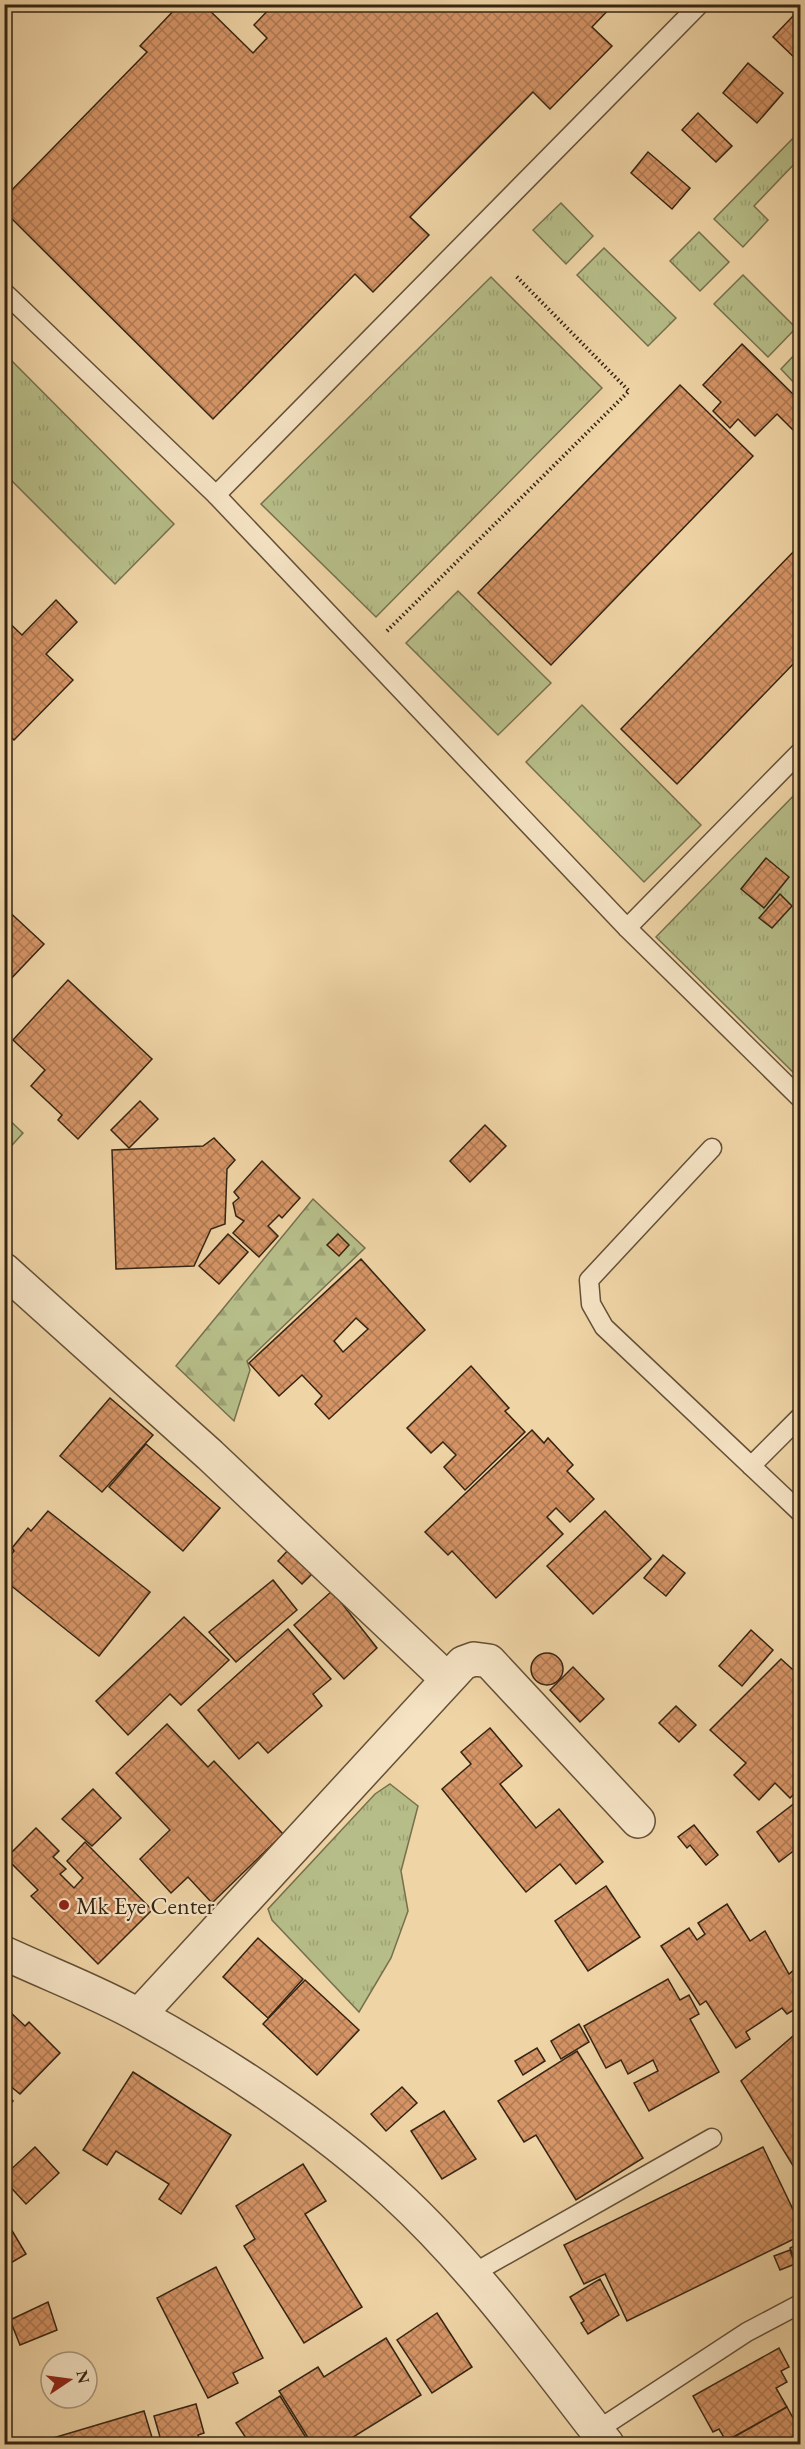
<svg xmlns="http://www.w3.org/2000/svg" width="805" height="2449" font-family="'EB Garamond',serif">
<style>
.grass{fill:url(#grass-tufts);stroke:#76704e;stroke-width:1.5}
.forest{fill:url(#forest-firs);stroke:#76704e;stroke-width:1.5}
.building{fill:url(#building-cross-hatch);stroke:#352413;stroke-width:1.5;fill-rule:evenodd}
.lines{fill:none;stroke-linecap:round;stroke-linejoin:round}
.lane-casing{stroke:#645038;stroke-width:21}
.street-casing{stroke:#645038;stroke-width:36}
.path{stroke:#352413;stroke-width:4;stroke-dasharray:1.5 3;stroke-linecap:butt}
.lane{stroke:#f5e3c4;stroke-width:18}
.street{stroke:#f5e3c4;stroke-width:33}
.poi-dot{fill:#8f2418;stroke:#f5e3c4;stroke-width:2}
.labels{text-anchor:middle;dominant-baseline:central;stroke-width:4.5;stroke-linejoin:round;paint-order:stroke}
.poi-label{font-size:24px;fill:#352413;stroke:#f5e3c4;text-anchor:start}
</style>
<defs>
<pattern id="grass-tufts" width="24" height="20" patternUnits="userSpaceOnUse" patternTransform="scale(1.5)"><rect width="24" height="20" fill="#b6bd88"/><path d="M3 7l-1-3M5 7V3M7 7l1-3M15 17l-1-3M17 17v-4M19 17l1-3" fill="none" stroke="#9da274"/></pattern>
<pattern id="forest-firs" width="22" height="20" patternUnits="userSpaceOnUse" patternTransform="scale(1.5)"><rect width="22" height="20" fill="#b6bd88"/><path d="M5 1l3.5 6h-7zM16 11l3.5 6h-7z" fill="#9da274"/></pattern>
<pattern id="building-cross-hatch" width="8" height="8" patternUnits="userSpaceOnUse" patternTransform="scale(1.5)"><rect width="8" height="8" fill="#d59466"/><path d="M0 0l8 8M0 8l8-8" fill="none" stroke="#ae7953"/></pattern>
</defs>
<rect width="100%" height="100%" fill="#efd4a5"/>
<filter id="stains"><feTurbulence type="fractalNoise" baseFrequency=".00333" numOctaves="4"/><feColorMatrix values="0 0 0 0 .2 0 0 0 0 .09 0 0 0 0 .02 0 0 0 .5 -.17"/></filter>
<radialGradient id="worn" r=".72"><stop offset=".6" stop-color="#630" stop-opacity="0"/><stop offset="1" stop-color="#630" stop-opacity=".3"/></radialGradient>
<!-- grass -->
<g class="grass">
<polygon points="800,131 800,158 754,206 768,220 743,247 714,219"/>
<polygon points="561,203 593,236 566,264 533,230"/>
<polygon points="699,232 729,262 700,291 670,261"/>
<polygon points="604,248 676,318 648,346 577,275"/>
<polygon points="743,275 796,328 768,357 714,304"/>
<polygon points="491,277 602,388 376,617 261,504"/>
<polygon points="800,349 800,389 781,369"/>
<polygon points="5,354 174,524 115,584 5,474"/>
<polygon points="458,591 551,683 498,735 406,643"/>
<polygon points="582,705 701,825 644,882 526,762"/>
<polygon points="800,789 800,1079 656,937"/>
<polygon points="4,1115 23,1133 5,1153 4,1153"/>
<polygon points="390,1784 418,1806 401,1871 408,1911 391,1958 359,2012 272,1920 268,1909 375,1794"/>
</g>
<!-- forest -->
<polygon class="forest" points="313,1199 365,1248 247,1361 250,1370 234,1421 176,1366"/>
<!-- building -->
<g class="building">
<polygon points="180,4 203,4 253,53 267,38 254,25 274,4 614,4 592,27 612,46 550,109 533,92 410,217 429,235 373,292 355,274 213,419 4,211 4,198 147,52 140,46"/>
<polygon points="793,16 800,23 800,63 773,37"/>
<polygon points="748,63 783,93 757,123 723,93"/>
<polygon points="698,113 732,146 716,162 682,130"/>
<polygon points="648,152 690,188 672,209 631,173"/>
<polygon points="742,344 800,401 800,426 795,432 777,414 755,436 738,419 730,428 713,411 721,402 703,385"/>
<polygon points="680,385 753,456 551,665 478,593"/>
<polygon points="797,548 800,551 800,657 677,784 621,729"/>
<polygon points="56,600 77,622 46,654 73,680 14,740 4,730 4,618 22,635"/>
<polygon points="766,858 789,877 764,908 741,889"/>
<polygon points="780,894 792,906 772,928 759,918"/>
<polygon points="4,907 44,944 4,986"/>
<polygon points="68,980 152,1059 78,1139 58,1120 62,1115 31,1086 45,1070 13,1040"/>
<polygon points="140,1101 158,1119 129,1148 111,1130"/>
<polygon points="485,1125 506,1146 470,1182 450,1161"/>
<polygon points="214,1138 235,1160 227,1169 225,1224 211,1229 194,1266 116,1269 112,1150 203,1146"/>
<polygon points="262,1161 300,1198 282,1218 279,1215 268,1226 278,1236 259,1257 233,1233 244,1221 236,1216 233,1203 239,1198 234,1192"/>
<polygon points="228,1234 248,1252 219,1284 199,1266"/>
<polygon points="338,1234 349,1245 339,1256 327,1245"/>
<path d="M361,1259L425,1330L329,1419L315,1404L322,1396L302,1375L279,1396L249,1363ZM356,1318L368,1329L343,1352L334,1341Z"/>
<polygon points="471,1366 509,1408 505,1411 525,1432 465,1490 444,1467 456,1455 443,1442 431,1453 407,1428"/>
<polygon points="110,1398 153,1435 102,1492 60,1456"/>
<polygon points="532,1430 544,1443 548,1438 573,1465 567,1471 594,1499 570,1522 556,1508 547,1517 563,1534 496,1598 452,1551 448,1555 425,1532"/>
<polygon points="146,1444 220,1508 183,1551 109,1487"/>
<polygon points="48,1511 150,1592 99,1656 4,1580 4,1563 14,1551 12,1548 28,1528 31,1531"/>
<polygon points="605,1511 651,1559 593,1614 547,1566"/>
<polygon points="290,1548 315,1571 302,1584 278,1561"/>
<polygon points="663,1555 685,1573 666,1596 644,1578"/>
<polygon points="273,1580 297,1610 236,1662 209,1632"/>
<polygon points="332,1591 377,1648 344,1679 294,1625"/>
<polygon points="184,1617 229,1660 181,1705 170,1694 128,1735 96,1701"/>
<polygon points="288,1629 331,1679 313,1694 322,1706 268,1753 258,1742 239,1759 198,1710"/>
<polygon points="751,1630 773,1650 742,1686 719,1666"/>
<circle cx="547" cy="1669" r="16"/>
<polygon points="781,1659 800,1676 800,1788 790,1798 775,1783 759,1800 734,1775 746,1763 710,1730"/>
<polygon points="573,1667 604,1699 580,1722 550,1690"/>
<polygon points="676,1706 696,1725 679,1742 659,1723"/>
<polygon points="167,1724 208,1767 214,1761 283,1834 212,1903 188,1877 171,1893 140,1859 170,1830 116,1773"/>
<polygon points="490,1728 522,1766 500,1784 536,1828 559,1809 603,1862 576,1884 560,1864 526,1892 442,1789 471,1764 461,1752"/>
<polygon points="93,1789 121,1818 92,1846 62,1819"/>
<polygon points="800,1799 800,1846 779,1862 757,1832"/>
<polygon points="694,1825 718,1855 706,1865 690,1845 687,1848 678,1837"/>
<polygon points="36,1828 59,1851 53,1857 66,1869 60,1874 74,1888 83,1878 67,1861 85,1842 152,1910 98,1964 31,1896 38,1890 6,1858"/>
<polygon points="606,1886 640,1937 588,1971 555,1921"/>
<polygon points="727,1904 750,1941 765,1931 789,1974 795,1969 800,1978 800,2006 787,2014 782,2008 746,2032 750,2039 736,2048 706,2001 700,2005 661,1946 689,1928 697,1940 705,1934 698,1923"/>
<polygon points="258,1938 303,1979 268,2018 223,1977"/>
<polygon points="668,1979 680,2000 689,1995 699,2014 690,2019 719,2072 649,2111 634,2083 658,2071 653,2060 628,2074 621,2060 606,2068 584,2026"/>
<polygon points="305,1980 359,2030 317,2075 263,2024"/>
<polygon points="9,2011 25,2026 29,2022 60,2053 20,2094 4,2081 4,2016"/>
<polygon points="579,2024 589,2042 561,2059 551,2041"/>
<polygon points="800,2030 800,2177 741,2081"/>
<polygon points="537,2048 545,2061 523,2075 515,2061"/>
<polygon points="577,2051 643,2158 576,2200 536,2135 524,2142 498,2101"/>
<polygon points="133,2072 231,2135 181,2214 159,2199 169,2184 116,2151 107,2165 83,2150"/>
<polygon points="402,2087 417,2103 386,2131 371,2114"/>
<polygon points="4,2092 13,2101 4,2109"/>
<polygon points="444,2111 476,2159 442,2179 411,2131"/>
<polygon points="35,2147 59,2173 26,2204 4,2180 4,2176"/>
<polygon points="763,2147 800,2224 800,2236 627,2321 605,2274 584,2284 564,2245"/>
<polygon points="303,2164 326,2201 305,2214 362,2307 304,2343 244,2246 255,2239 236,2206"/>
<polygon points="11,2229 26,2254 4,2267 4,2233"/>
<polygon points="800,2243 800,2272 790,2248"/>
<polygon points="790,2250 795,2264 780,2270 774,2256"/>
<polygon points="216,2267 263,2358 233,2373 238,2383 208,2398 157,2298"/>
<polygon points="600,2279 619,2315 588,2334 581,2323 584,2321 570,2297"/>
<polygon points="48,2302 57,2330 20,2345 10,2320"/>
<polygon points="437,2313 472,2367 432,2393 397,2340"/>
<polygon points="386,2338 421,2395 342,2444 312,2444 279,2391 318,2367 324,2377"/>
<polygon points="779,2348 789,2367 781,2371 787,2382 776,2388 787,2407 726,2441 719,2429 713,2432 693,2396"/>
<polygon points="280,2396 310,2444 250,2444 236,2423"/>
<polygon points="196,2404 204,2433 198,2435 200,2444 162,2444 154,2416"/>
<polygon points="787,2407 798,2427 800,2426 800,2444 728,2444 727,2441"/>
<polygon points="144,2411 154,2444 55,2444 53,2438"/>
</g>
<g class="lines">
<!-- lane casing -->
<g class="lane-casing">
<g id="lane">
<polyline points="4,292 216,495 627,928 800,1098"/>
<polyline points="216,495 700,4"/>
<polyline points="627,928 800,752"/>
<polyline points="712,1148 589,1280 591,1304 604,1327 800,1512"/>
<polyline points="751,1466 800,1417"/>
<polyline points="472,2274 712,2138"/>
<polyline points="596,2431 747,2332 800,2304"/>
</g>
</g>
<!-- street casing -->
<g class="street-casing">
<g id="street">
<polyline points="4,1270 210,1455 447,1679"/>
<path d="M4,1953C49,1974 97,1992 140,2016C226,2063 321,2126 393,2192C474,2266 540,2358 607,2444"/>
<polyline points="139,2015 463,1663 474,1659 489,1661 638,1821"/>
</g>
</g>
<!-- path -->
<polyline class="path" points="387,631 629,391 516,276"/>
<!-- lane -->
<use href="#lane" class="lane"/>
<!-- street -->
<use href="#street" class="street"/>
</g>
<!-- markers -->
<circle class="poi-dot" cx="64" cy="1905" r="6"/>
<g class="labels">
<!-- poi labels -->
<g class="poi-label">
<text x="76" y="1905">Mk Eye Center</text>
</g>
</g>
<!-- margin -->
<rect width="805" height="2449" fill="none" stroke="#efd4a5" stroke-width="24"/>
<rect x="6" y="6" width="793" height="2437" fill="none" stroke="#352413" stroke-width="3"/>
<rect x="12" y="12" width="781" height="2425" fill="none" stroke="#352413" stroke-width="1.5"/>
<!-- north arrow -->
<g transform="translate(69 2380) rotate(77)"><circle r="28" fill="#f5e3c4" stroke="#a8977d" stroke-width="1.5"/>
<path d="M0-4.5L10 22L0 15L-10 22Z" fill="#8f2418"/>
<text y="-9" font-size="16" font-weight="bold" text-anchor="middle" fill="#352413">N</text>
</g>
<rect width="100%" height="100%" filter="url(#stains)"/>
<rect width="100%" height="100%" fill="url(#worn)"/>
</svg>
